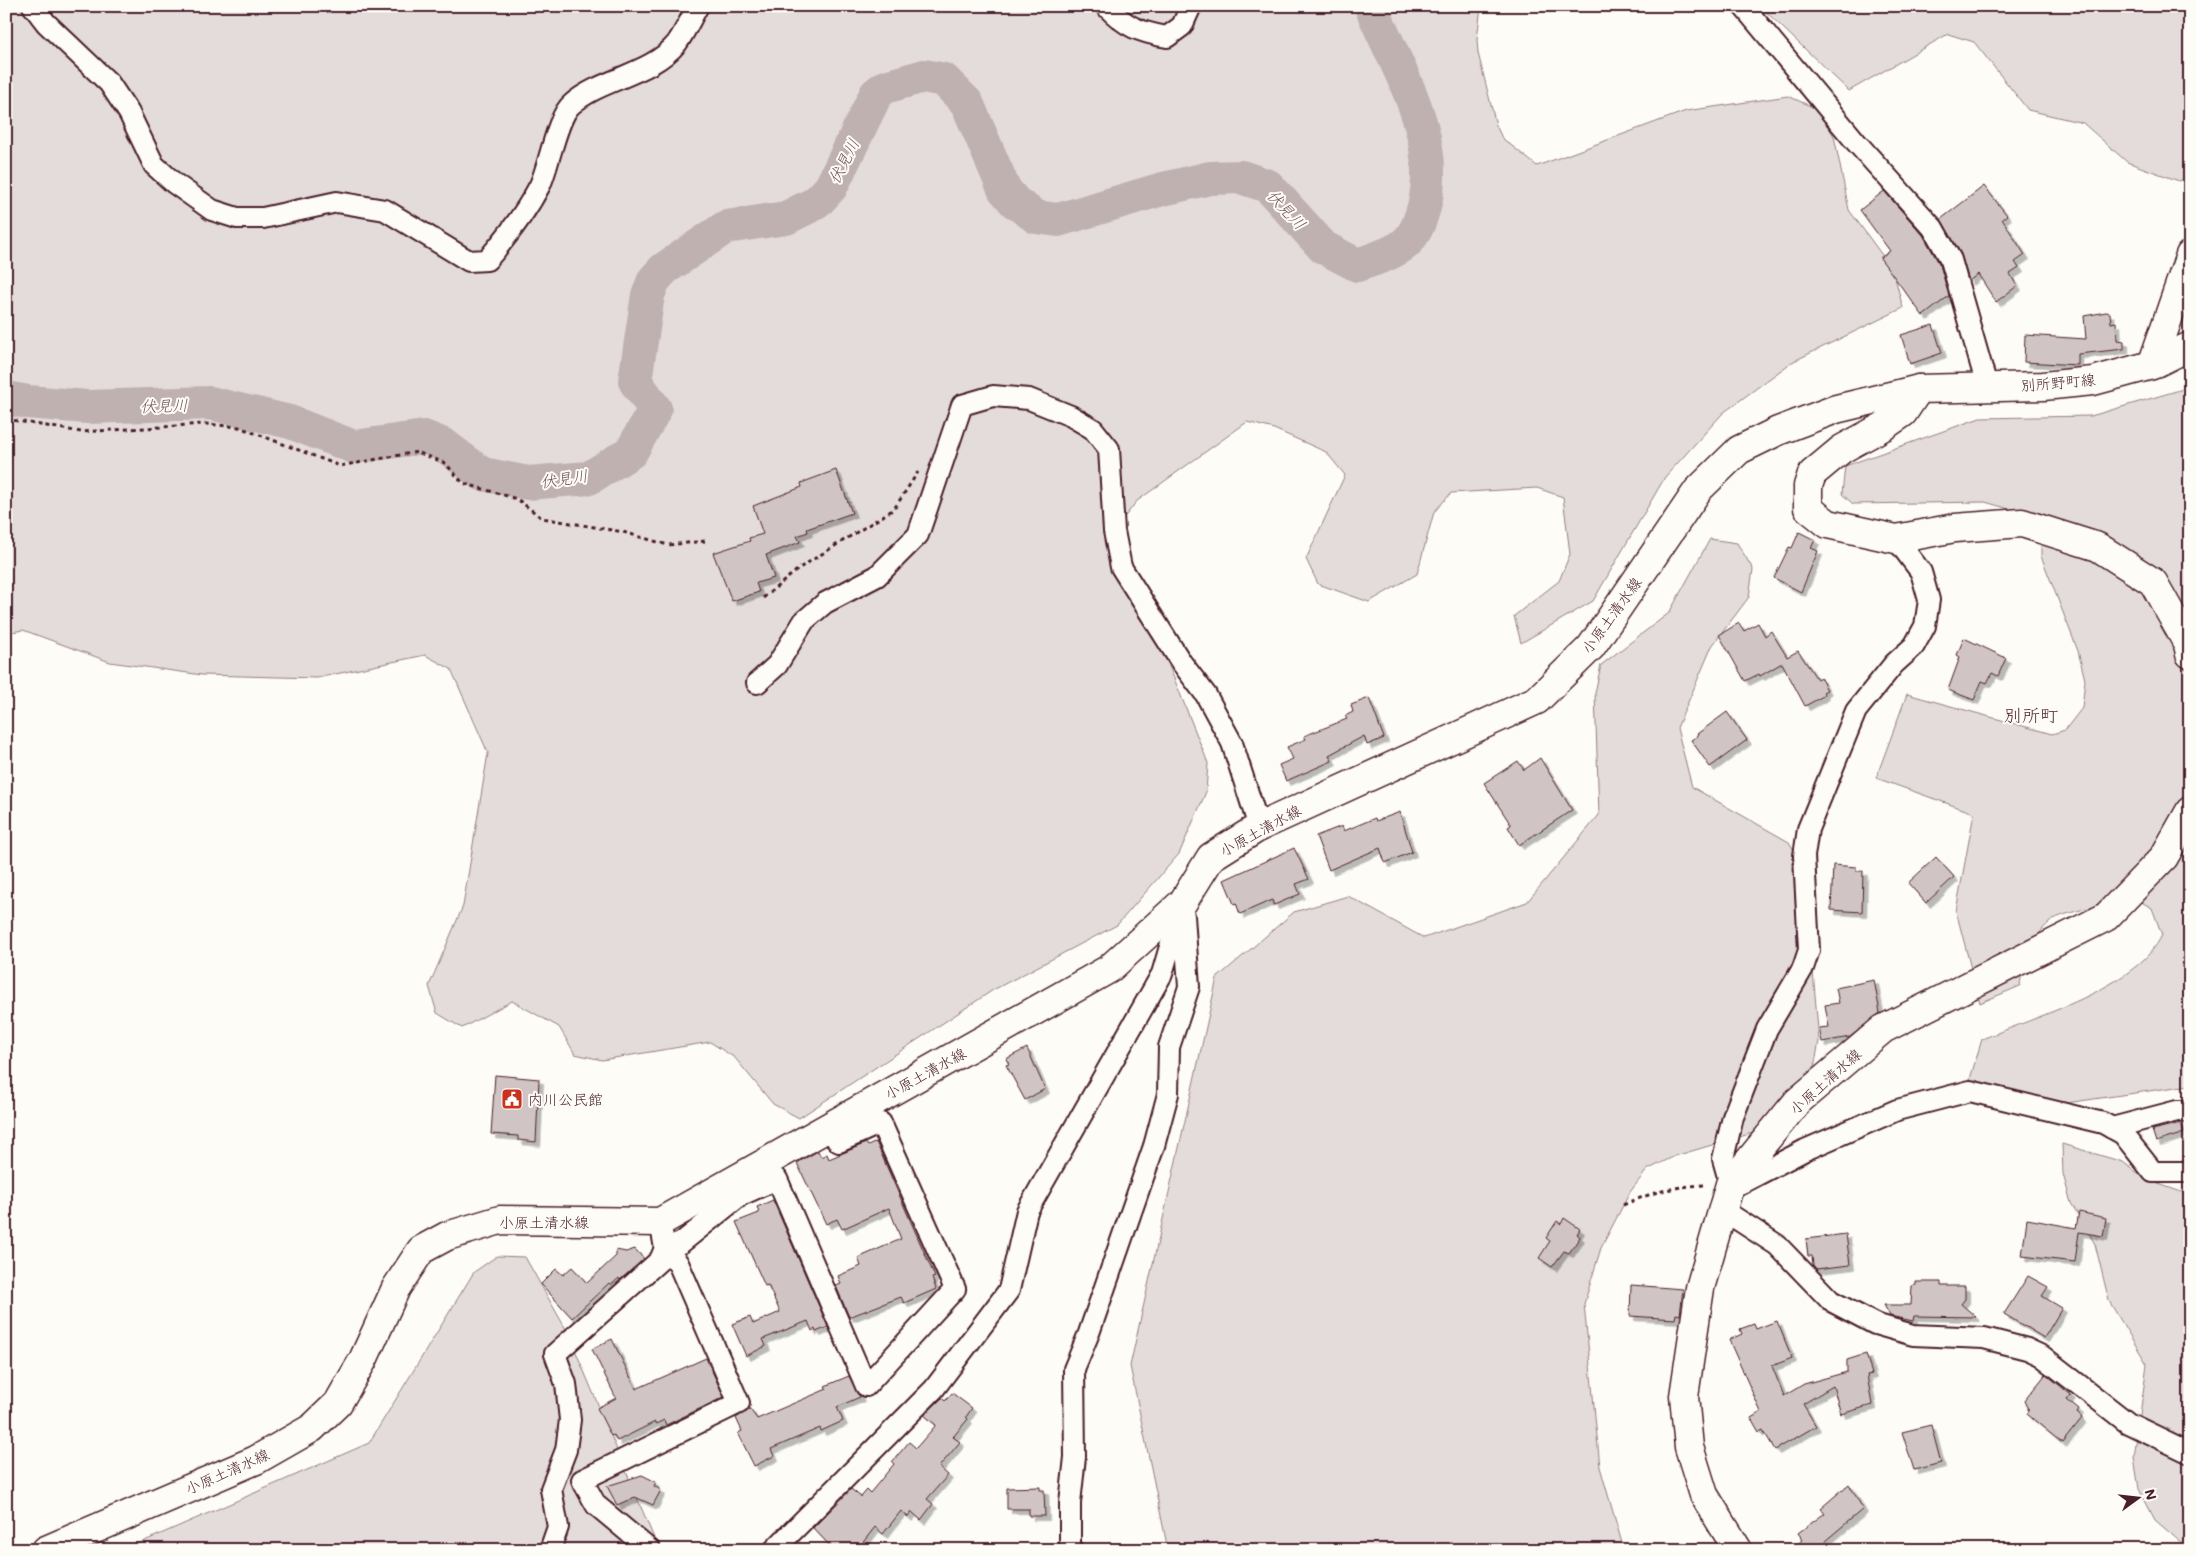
<svg xmlns="http://www.w3.org/2000/svg" width="2196" height="1556" font-family="Mali,'Klee One',sans-serif">
<style>
.green{fill:#e3dcda;stroke:#967e82}
.lines{fill:none;stroke-linecap:round;stroke-linejoin:round}
.river{stroke:#c0b1b1;stroke-width:34}
.building{fill:#d0c5c4;stroke:#4a1f2b;filter:url(#shadow)}
.street-casing{stroke:#4a1f2b;stroke-width:24}
.secondary-casing{stroke:#4a1f2b;stroke-width:31}
.path{stroke:#4a1f2b;stroke-width:3;stroke-dasharray:4 4;stroke-linecap:butt}
.street{stroke:#fdfcf7;stroke-width:20}
.secondary{stroke:#fdfcf7;stroke-width:28}
.labels{text-anchor:middle;dominant-baseline:central;stroke-width:4;stroke-linejoin:round;paint-order:stroke}
.street-label{font-size:15px;fill:#4a1f2b;stroke:#fdfcf7}
.poi-label{font-size:15px;fill:#4a1f2b;stroke:#fdfcf7;text-anchor:start}
.water-label{font-size:16px;font-style:italic;fill:#73525a;stroke:#fdfcf7}
.quarter-label{font-size:18px;fill:#4a1f2b;stroke:#fdfcf7}
</style>
<defs>
<filter id="shadow"><feDropShadow dx="4.5" dy="4.5" stdDeviation="0" flood-color="#0004"/></filter>
</defs>
<rect width="100%" height="100%" fill="#fdfcf7"/>
<filter id="ink" filterUnits="userSpaceOnUse"><feTurbulence type="fractalNoise" baseFrequency=".02" numOctaves="2"/><feDisplacementMap in="SourceGraphic" scale="10" xChannelSelector="R" yChannelSelector="G"/><feConvolveMatrix kernelMatrix="1 2 1 2 8 2 1 2 1" color-interpolation-filters="sRGB"/></filter>
<g filter="url(#ink)">
<!-- green -->
<g class="green">
<polygon points="6,6 1481,6 1477,40 1478,53 1496,125 1502,138 1537,166 1686,111 1788,96 1817,109 1834,136 1849,210 1893,270 1903,308 1792,362 1723,413 1665,477 1593,601 1521,643 1514,616 1559,581 1570,554 1563,497 1537,488 1451,493 1434,512 1417,574 1369,602 1318,584 1306,559 1345,475 1326,452 1274,429 1247,422 1137,501 1119,524 1124,582 1165,656 1208,763 1206,792 1179,854 1117,925 993,990 799,1118 773,1104 735,1058 710,1042 602,1060 575,1054 559,1027 512,1001 462,1028 437,1013 429,986 463,906 488,753 451,669 425,655 317,678 202,675 110,662 23,630 6,633"/>
<polygon points="1760,6 2190,6 2190,176 2179,181 2127,162 2083,123 2028,110 1974,42 1948,34 1849,91"/>
<path d="M2190,387V1085L2039,1107L1984,1099L1970,1079L1982,1039C2033,1018 2138,987 2162,935L2152,908C2148,906 2142,902 2138,901C2125,899 2065,912 2054,919C2034,932 2022,964 2020,986L1980,1003L1956,911L1974,813L1876,778L1907,694L2052,734L2065,730L2082,708L2085,680L2078,651L2041,556V518L1985,502L1853,504L1842,494L1845,466L1980,418L2091,416Z"/>
<polygon points="1710,539 1737,543 1753,569 1749,597 1712,646 1677,728 1692,787 1789,842 1804,867 1819,1041 1814,1069 1778,1116 1756,1132 1675,1156 1647,1170 1630,1192 1601,1248 1584,1304 1600,1467 1624,1550 1168,1550 1130,1366 1217,978 1294,912 1348,896 1424,938 1527,902 1599,815 1595,693 1601,665 1669,613"/>
<polygon points="2062,1144 2123,1162 2147,1180 2190,1195 2190,1550 2155,1520 2139,1489 2134,1458 2147,1364 2109,1301 2095,1244 2071,1203 2063,1174"/>
<polygon points="497,1256 525,1257 568,1333 659,1550 124,1550 369,1443 474,1272"/>
</g>
<g class="lines">
<!-- river -->
<path class="river" d="M6,398L28,402L87,407L210,403L290,422L354,447L424,437L444,445L482,474L528,483L589,478L631,452L655,409L635,381L648,295L654,280L664,269L726,227L786,218L812,205L820,199L831,187L876,94L885,87L924,76L944,80L967,103L1004,189L1015,202L1036,217L1058,220L1159,190L1210,178L1241,177L1268,186L1323,247L1357,265C1372,260 1389,255 1402,246C1415,237 1420,221 1424,207C1442,136 1397,70 1371,6"/>
</g>
<!-- building -->
<g class="building">
<polygon points="1984,186 2007,215 2002,219 2025,255 2015,262 2019,268 2010,274 2017,286 1996,302 1978,274 1969,281 1961,254 1941,219"/>
<polygon points="1884,191 1923,235 1940,265 1949,296 1923,316 1880,258 1890,251 1860,210"/>
<polygon points="2106,312 2110,313 2111,323 2116,322 2117,340 2124,341 2124,349 2078,354 2078,365 2024,362 2025,335 2086,339 2084,316"/>
<polygon points="1933,325 1942,353 1910,364 1901,335"/>
<polygon points="836,470 852,513 807,529 808,532 797,536 800,542 766,555 774,578 756,583 759,592 732,601 713,553 750,541 749,538 763,534 753,506 802,487 801,483"/>
<polygon points="1799,532 1815,540 1811,548 1818,551 1801,592 1774,578 1789,547 1792,548"/>
<polygon points="1739,623 1744,631 1758,623 1765,636 1771,631 1787,657 1798,651 1817,679 1820,677 1827,690 1823,692 1825,695 1805,706 1782,663 1760,676 1759,674 1745,681 1719,635"/>
<polygon points="1964,638 2006,658 1998,676 1992,673 1987,683 1982,681 1974,700 1948,690 1960,657 1957,655"/>
<polygon points="1369,698 1384,738 1367,745 1364,736 1329,755 1332,761 1286,781 1279,765 1293,759 1287,747 1306,739 1304,736 1347,719 1345,716 1353,712 1351,705"/>
<polygon points="1727,712 1747,740 1710,767 1691,740 1698,736 1697,734"/>
<polygon points="1540,758 1572,810 1519,845 1508,827 1511,825 1484,783 1518,761 1524,770"/>
<polygon points="1400,812 1412,852 1385,863 1380,848 1329,870 1316,836 1342,826 1344,831 1375,818 1376,821"/>
<polygon points="1294,848 1309,879 1296,884 1300,894 1274,905 1272,900 1240,914 1236,903 1234,904 1224,880"/>
<polygon points="1936,857 1954,877 1926,903 1908,883"/>
<polygon points="1833,865 1856,867 1856,871 1863,871 1862,912 1831,910"/>
<polygon points="1874,980 1880,1013 1850,1037 1822,1042 1819,1028 1829,1027 1825,1005 1839,1003 1836,988"/>
<polygon points="1027,1048 1045,1089 1025,1100 1006,1065 1009,1064 1006,1059"/>
<polygon points="495,1075 539,1079 536,1142 518,1140 518,1136 491,1134"/>
<polygon points="2181,1123 2184,1133 2156,1142 2152,1130"/>
<polygon points="876,1142 935,1277 932,1278 936,1289 904,1303 901,1297 849,1317 836,1286 841,1284 838,1276 861,1266 858,1258 901,1239 889,1208 842,1229 837,1219 826,1224 797,1163 818,1151 821,1157 827,1154 829,1159 866,1143 868,1146"/>
<polygon points="773,1200 828,1327 816,1332 815,1329 812,1331 808,1321 763,1339 766,1346 746,1356 732,1324 750,1317 753,1324 780,1312 768,1285 765,1286 736,1222 759,1213 757,1207"/>
<polygon points="2079,1212 2106,1218 2103,1236 2079,1232 2075,1262 2022,1256 2027,1219 2076,1228"/>
<polygon points="1564,1218 1580,1229 1577,1234 1580,1237 1569,1253 1564,1251 1552,1267 1539,1258 1550,1241 1546,1238 1557,1221 1561,1224"/>
<polygon points="1846,1234 1850,1265 1816,1269 1813,1265 1812,1256 1808,1256 1806,1239"/>
<polygon points="635,1249 644,1259 620,1280 619,1278 611,1285 609,1283 572,1318 541,1284 556,1269 563,1275 572,1267 587,1283 616,1256 616,1250 626,1252"/>
<polygon points="2028,1276 2048,1287 2042,1296 2062,1308 2044,1338 2004,1314"/>
<polygon points="1916,1282 1941,1282 1941,1286 1965,1286 1965,1299 1961,1304 1976,1317 1914,1316 1913,1321 1890,1316 1884,1305 1911,1305 1912,1286 1916,1285"/>
<polygon points="1631,1285 1683,1289 1680,1315 1676,1314 1675,1319 1630,1316"/>
<polygon points="1777,1321 1792,1358 1772,1366 1784,1396 1804,1384 1847,1372 1847,1360 1866,1354 1872,1374 1867,1375 1872,1405 1841,1414 1833,1386 1803,1404 1816,1426 1775,1450 1763,1430 1759,1432 1751,1418 1761,1412 1729,1340 1742,1334 1740,1329 1754,1324 1756,1329"/>
<polygon points="612,1339 636,1389 706,1358 724,1397 666,1425 664,1420 656,1424 655,1422 617,1441 614,1435 611,1436 597,1408 616,1398 592,1349"/>
<polygon points="2046,1374 2071,1395 2067,1400 2079,1410 2077,1413 2082,1418 2062,1443 2027,1414 2029,1411 2024,1401"/>
<polygon points="849,1376 860,1397 837,1407 843,1421 821,1431 820,1428 771,1449 774,1456 754,1466 738,1433 742,1431 736,1418 750,1409 757,1419 827,1389 825,1386"/>
<polygon points="952,1393 972,1408 966,1417 968,1419 953,1437 960,1442 939,1467 948,1475 927,1499 933,1504 921,1520 912,1512 908,1517 901,1511 883,1534 875,1527 857,1550 834,1550 813,1528 851,1489 861,1497 867,1490 870,1493 894,1464 892,1462 909,1442 916,1448 936,1425 924,1415 942,1398 945,1401"/>
<polygon points="1931,1425 1941,1463 1914,1470 1902,1432"/>
<polygon points="642,1475 656,1482 654,1486 661,1490 653,1505 635,1497 617,1505 607,1486"/>
<polygon points="1849,1484 1863,1509 1825,1541 1831,1550 1789,1550 1803,1540 1798,1533 1825,1513 1821,1508"/>
<polygon points="1040,1487 1040,1490 1044,1490 1045,1516 1029,1516 1029,1509 1007,1509 1007,1488"/>
</g>
<g class="lines">
<!-- street casing -->
<g class="street-casing">
<g id="street">
<path d="M33,6L46,23L109,83L129,113L154,165L174,183L212,210L237,218H263L337,202L385,210L469,261L487,260C507,237 526,212 540,185C549,166 557,116 572,104C602,78 651,75 677,43C685,32 691,18 698,6"/>
<path d="M1106,6C1126,27 1139,32 1167,37L1182,26L1191,6"/>
<polyline points="1743,6 1856,142 1933,228 1951,260 1987,386"/>
<polyline points="1896,539 1921,572 1929,600 1925,626 1914,646 1894,664 1856,711 1808,829 1804,856 1809,950 1803,968 1767,1029 1733,1117 1723,1159 1730,1184 1740,1184 1805,1150 1897,1110 1970,1091 2103,1123 2123,1134 2153,1172 2190,1172"/>
<polyline points="757,683 777,665 804,621 825,603 877,576 918,535 962,405 993,396 1029,399 1071,416 1093,429 1109,449 1114,531 1121,567 1181,662 1206,695 1232,743 1259,827"/>
<polyline points="2112,1128 2177,1111 2190,1111"/>
<polyline points="1723,1210 1777,1245 1831,1301 1875,1324 1913,1335 1984,1338 2027,1349 2042,1356 2128,1423 2190,1453"/>
<polyline points="660,1222 665,1248 681,1243 741,1195 777,1179 866,1386 955,1289 881,1123 839,1142 827,1128"/>
<polyline points="550,1550 558,1527 551,1489 566,1450 570,1420 566,1384 555,1354 660,1260 665,1248"/>
<polyline points="650,1550 596,1505 582,1480 739,1403 678,1263 665,1248"/>
<polyline points="774,1550 934,1389 1009,1290 1027,1211 1162,974 1183,902"/>
<polyline points="1070,1550 1070,1503 1075,1457 1074,1369 1089,1333 1154,1146 1168,1094 1169,1047 1189,987 1184,916"/>
</g>
</g>
<!-- secondary casing -->
<g class="secondary-casing">
<g id="secondary">
<polyline points="2152,365 2190,255"/>
<polyline points="1919,389 1903,413 1884,426 1842,449 1812,474 1808,486 1808,508 1828,524 1896,539 1955,528 2022,523 2098,547 2153,582 2188,644 2190,654"/>
<polyline points="46,1550 256,1460 312,1428 338,1403 363,1360 396,1288 421,1250 447,1236 500,1220 660,1222 1109,969 1183,902 1211,857 1259,827 1537,700 1591,647 1698,490 1739,450 1778,431 1836,409 1919,389 2043,386 2093,381 2152,365 2190,346"/>
<polyline points="1738,1550 1704,1495 1689,1447 1684,1396 1700,1288 1730,1184 1797,1102 1883,1029 2106,917 2164,857 2190,811"/>
</g>
</g>
<!-- path -->
<g class="path">
<polyline points="6,419 81,432 206,424 239,427 340,466 417,452 445,463 463,483 517,499 542,518 623,532 668,545 706,541"/>
<polyline points="763,598 801,567 894,509 918,472"/>
<path d="M1623,1205C1653,1192 1674,1186 1707,1185"/>
</g>
<!-- street -->
<use href="#street" class="street"/>
<!-- secondary -->
<use href="#secondary" class="secondary"/>
</g>
</g>
<!-- icons -->
<defs>
<g id="civic-square" transform="scale(1.125)"><rect x="-9" y="-9" width="18" height="18" rx="4" fill="#c8321e" stroke="#fdfcf7"/><path d="M-.6-6.5H3V-4.5H.6V-3L4-1V1h2V6H-6V1h2V-1L-.6-3ZM-1.2 2.5V6h2.4V2.5Z" fill="#fff"/></g>
</defs>
<g fill-rule="evenodd">
<use href="#civic-square" x="512" y="1099"/>
</g>
<g class="labels">
<!-- street labels -->
<g class="street-label">
<text transform="translate(2058 382) rotate(-5)">別所野町線</text>
<text transform="translate(1611 615) rotate(-54)">小原土清水線</text>
<text transform="translate(1260 830) rotate(-29)">小原土清水線</text>
<text transform="translate(925 1073) rotate(-29)">小原土清水線</text>
<text transform="translate(1825 1081) rotate(-42)">小原土清水線</text>
<text x="544" y="1222">小原土清水線</text>
<text transform="translate(227 1471) rotate(-24)">小原土清水線</text>
</g>
<!-- poi labels -->
<g class="poi-label">
<text x="528" y="1099">内川公民館</text>
</g>
<!-- water labels -->
<g class="water-label">
<text transform="translate(843 161) rotate(-63)">伏見川</text>
<text transform="translate(1287 209) rotate(47)">伏見川</text>
<text transform="translate(164 405) rotate(-2)">伏見川</text>
<text transform="translate(564 478) rotate(-8)">伏見川</text>
</g>
<!-- quarter labels -->
<g class="quarter-label">
<text x="2031" y="715">別所町</text>
</g>
</g>
<!-- margin -->
<rect width="2196" height="1556" fill="none" stroke="#fdfcf7" stroke-width="25"/>
<rect x="12" y="12" width="2171" height="1531" fill="none" stroke="#4a1f2b" stroke-width="2" filter="url(#ink)"/>
<!-- north arrow -->
<g transform="translate(2138 1498) rotate(75)" stroke="#fdfcf7" stroke-width="4" paint-order="stroke">
<path d="M0-4L9 19L0 12L-9 19Z" fill="#4a1f2b"/>
<text y="-8" font-size="14" font-weight="bold" text-anchor="middle" fill="#4a1f2b">N</text>
</g>
</svg>
